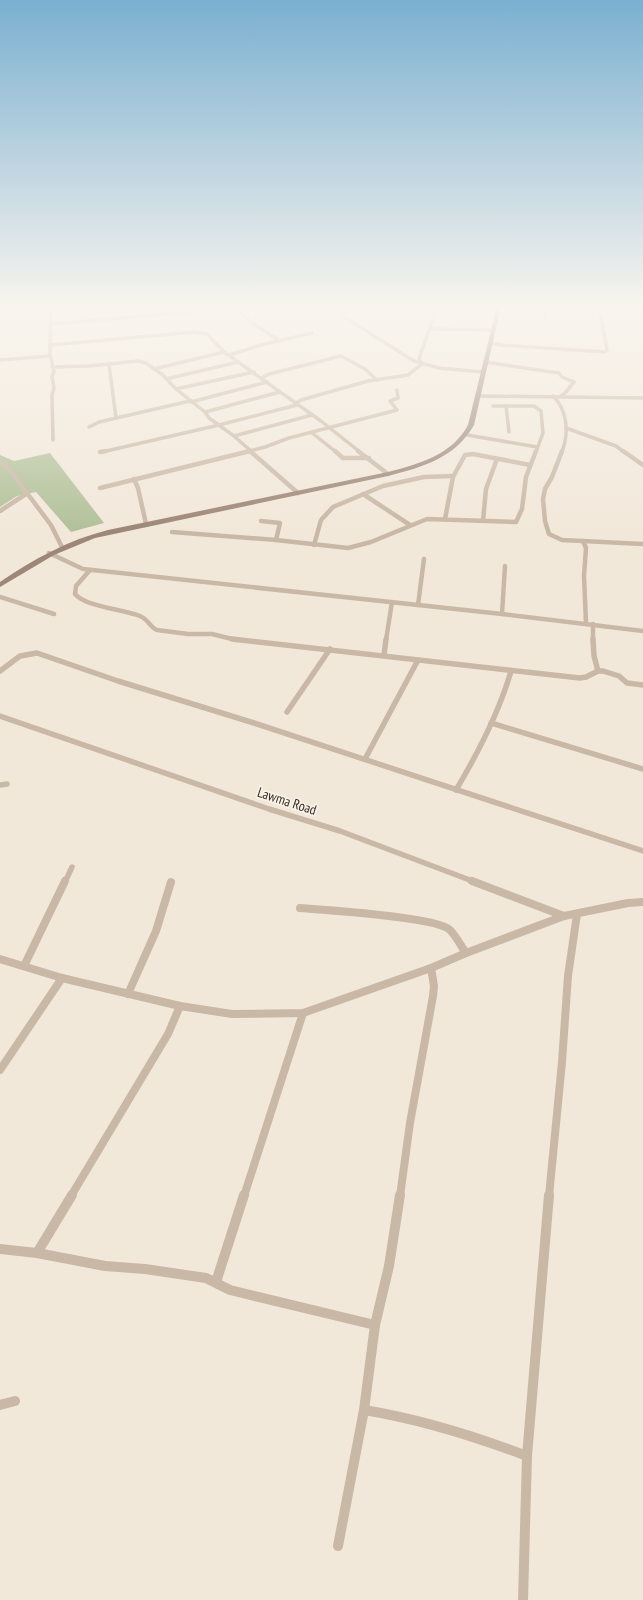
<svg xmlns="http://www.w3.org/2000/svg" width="643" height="1600" font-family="'PT Sans Narrow',sans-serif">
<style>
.green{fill:#b2c19a}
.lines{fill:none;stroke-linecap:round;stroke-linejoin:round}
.street-far4{stroke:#cab8a6;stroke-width:3.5}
.street-far3{stroke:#cab8a6;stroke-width:4.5}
.street-far2{stroke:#cab8a6;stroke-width:5.5}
.street-far1{stroke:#cab8a6;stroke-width:8}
.street{stroke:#cab8a6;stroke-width:10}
.secondary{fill:#9d8778;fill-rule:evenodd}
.labels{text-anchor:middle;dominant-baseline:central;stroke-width:3.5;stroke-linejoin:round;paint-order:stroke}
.street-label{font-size:14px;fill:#362d27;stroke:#f9f2e7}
</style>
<rect width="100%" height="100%" fill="#f2e8da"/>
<!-- green -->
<polygon class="green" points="50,453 104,523 71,532 36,492 17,496 0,507 0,455 14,461"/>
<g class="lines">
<!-- street-far4 -->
<g class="street-far4">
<polyline points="51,306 50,354 54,372 52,377 54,388 52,395 53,440"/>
<polyline points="351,306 341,315 414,361 439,368 483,372"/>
<polyline points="545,306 545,320"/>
<polyline points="0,308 27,306"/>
<polyline points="236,309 252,323 277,339 277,341"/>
<polyline points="51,324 261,306"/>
<polyline points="430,329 492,330"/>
<polyline points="490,343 500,345 605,352 607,350 599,306"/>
<polyline points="50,345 195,332 207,334 224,352 321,421 360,452"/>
<polyline points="229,355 261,345 312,333"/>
<polyline points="0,360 50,356"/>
<path d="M485,362L559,373L562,377L574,382C569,387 567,393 561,396"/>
<polyline points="109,364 116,418"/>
<polyline points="52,367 89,366 138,361 146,363 163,375 176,389 205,412 209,418 234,436 252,452"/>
<polyline points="154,369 224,352"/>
<polyline points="262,378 269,374 341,356 365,369 377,380"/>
<polyline points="166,379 238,362"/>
<polyline points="176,389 254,372"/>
<polyline points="479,396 643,398"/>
<path d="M553,396C568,411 569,433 562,452"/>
<polyline points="191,402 267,382"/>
<polyline points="296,403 301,400 368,381 408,375 422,364 419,359 437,306"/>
<polyline points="493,406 534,406 541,411 543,433 536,452"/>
<polyline points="506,406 509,432"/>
<polyline points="205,412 280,392"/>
<polyline points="89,427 99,422 190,401"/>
<polyline points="566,428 616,446 624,452"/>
<polyline points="311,432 336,452"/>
<polyline points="467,435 537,447"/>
<polyline points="234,436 312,415"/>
<polyline points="102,452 219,425 297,405"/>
<polyline points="246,452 265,447 289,438 397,410 390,401 398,398 397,390"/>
</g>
<!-- street-far3 -->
<g class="street-far3">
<polyline points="250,451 298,493"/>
<polyline points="335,451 343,458 369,458"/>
<polyline points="358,451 388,474"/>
<polyline points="562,451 552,477 545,489 543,499 545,521 549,534 562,540 643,544"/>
<polyline points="623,451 643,465"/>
<polyline points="100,452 106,451"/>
<polyline points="0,462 9,469 51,525 62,547"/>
<polyline points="134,479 138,488 146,524"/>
<polyline points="100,488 250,451"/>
<polyline points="363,494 410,525"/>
<polyline points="0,511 26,494"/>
<polyline points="445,519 453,477 465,455 473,454 530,465"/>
<polyline points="261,521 280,523 276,540"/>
<polyline points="483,521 486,489 497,459"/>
<polyline points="172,532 276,540 348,548 371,542 427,519 516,522 522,509 526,477 536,451"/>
<polyline points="583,541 586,548 584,576 586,623"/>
<polyline points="314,545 321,520 333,507 383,486 424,477 452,476"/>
<polyline points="49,553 83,569 502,614 643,631"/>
<path d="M90,570L76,586L75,594C86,607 122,609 140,616C148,619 150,627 157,630L188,634H212L236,640"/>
<polyline points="0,597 54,614"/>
<polyline points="418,605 424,559"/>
<polyline points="502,614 505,566"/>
<polyline points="593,624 593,640"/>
<polyline points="386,640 392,602"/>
</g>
<!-- street-far2 -->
<g class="street-far2">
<polyline points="232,639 580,678 586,677 598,671 603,671 619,676 627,683 643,685"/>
<polyline points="593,639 594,656 598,671"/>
<polyline points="384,655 386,639"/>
<polyline points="0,671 20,656 37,653 118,681 254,723 643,851"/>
<polyline points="287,712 330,649"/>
<polyline points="0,716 269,809 340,831 475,882"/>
<polyline points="491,723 643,769"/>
<polyline points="365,759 418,660"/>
<polyline points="0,785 7,784"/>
<path d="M456,790C478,753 499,713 511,671"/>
<polyline points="65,882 72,867"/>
</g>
<!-- street-far1 -->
<g class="street-far1">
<polyline points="472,881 564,916"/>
<path d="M300,908C325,910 437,917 450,930C456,936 461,946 466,953"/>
<polyline points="0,959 62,978 180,1006 232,1014 303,1013 431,968 466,953 564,916 628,903 643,902"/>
<polyline points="24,966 65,881"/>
<polyline points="128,994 156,931 171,882"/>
<polyline points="0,1070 62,978"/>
<polyline points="71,1196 168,1034 180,1006"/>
<polyline points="244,1196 303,1013"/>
<polyline points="400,1196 410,1123 433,996 434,986 431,968"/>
<polyline points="549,1196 562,1062 568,976 577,914"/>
</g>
<!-- street -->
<g class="street">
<polyline points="0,1249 37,1253 105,1266 145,1269 206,1278 230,1290 375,1325"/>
<polyline points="37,1253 72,1195"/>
<polyline points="216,1282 244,1195"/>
<polyline points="0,1405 15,1401"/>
<path d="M364,1410C420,1419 474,1436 527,1456"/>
<polyline points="338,1546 364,1410 375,1325 389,1266 400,1195"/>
<polyline points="523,1600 527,1456 549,1195"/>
</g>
<!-- secondary -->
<path class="secondary" d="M497,306H501L474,425C455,458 423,467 388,476L95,538L54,555L0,587V582C34,559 68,540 108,530L388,472C419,464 452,455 468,425Z"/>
</g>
<!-- sky -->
<linearGradient id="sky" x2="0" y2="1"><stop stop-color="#7bb0d1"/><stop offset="0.58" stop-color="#f9f5ee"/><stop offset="1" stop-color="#f9f5ee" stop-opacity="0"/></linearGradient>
<rect width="643" height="530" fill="url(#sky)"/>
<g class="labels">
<!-- street labels -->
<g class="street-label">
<text transform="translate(287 801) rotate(18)">Lawma Road</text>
</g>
</g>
</svg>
